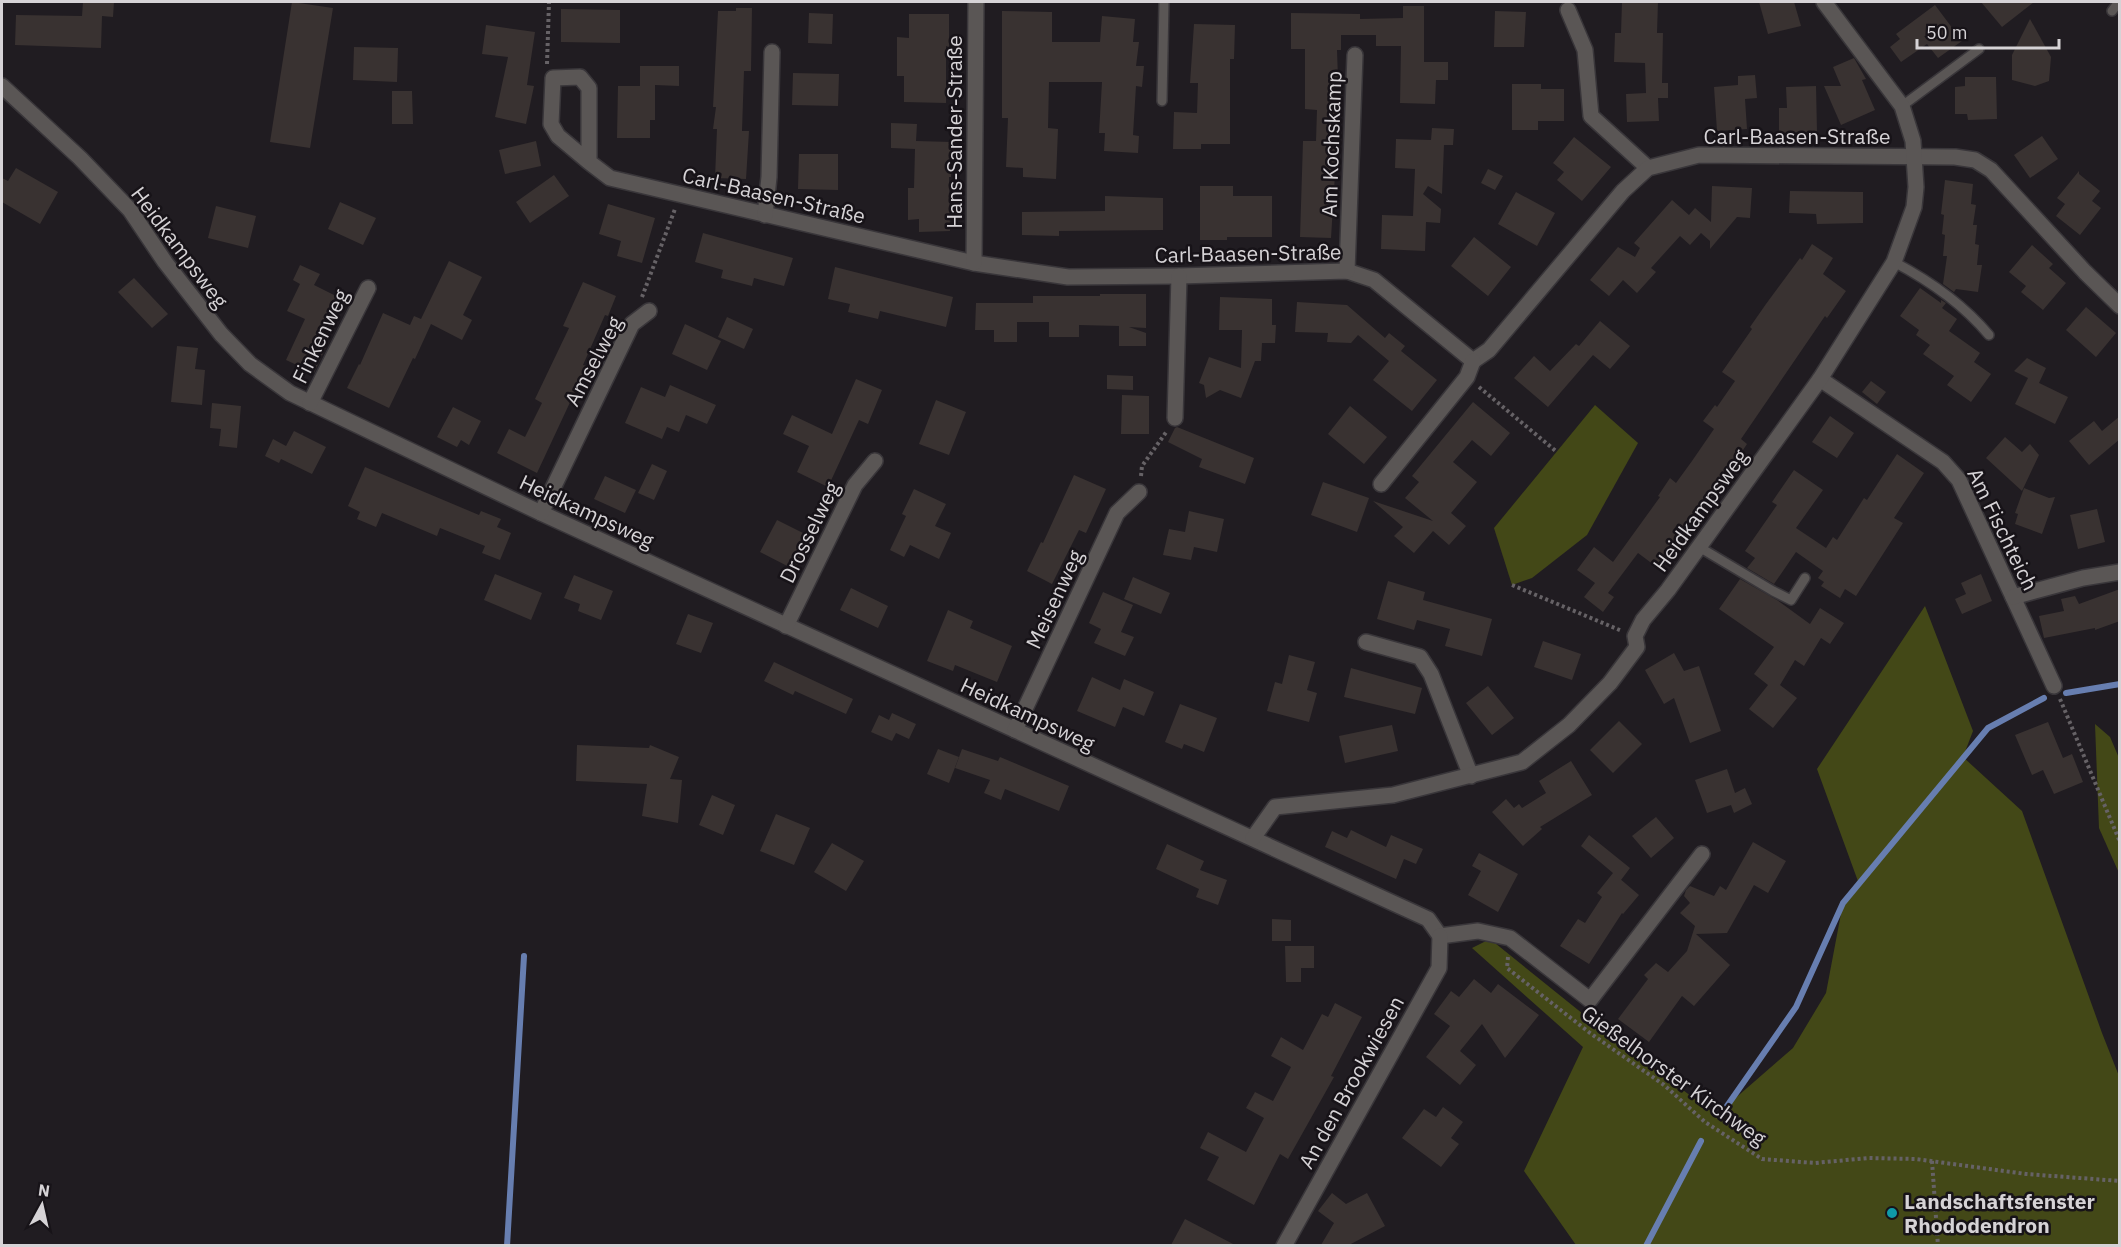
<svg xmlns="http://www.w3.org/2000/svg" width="2121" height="1247" font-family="'IBM Plex Sans',sans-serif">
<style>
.green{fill:#434817}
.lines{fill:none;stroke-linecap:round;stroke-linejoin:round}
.stream{stroke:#677eb0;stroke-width:6}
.building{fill:#393231}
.service-casing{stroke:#39363a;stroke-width:12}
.minor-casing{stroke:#39363a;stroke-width:18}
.path{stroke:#666266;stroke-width:4;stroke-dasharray:3 3;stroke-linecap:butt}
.service{stroke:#5a5655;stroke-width:9}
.minor{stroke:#5a5655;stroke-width:15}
.culture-dot{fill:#0f9aa8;stroke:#171318;stroke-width:2}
.labels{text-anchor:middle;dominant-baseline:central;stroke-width:5;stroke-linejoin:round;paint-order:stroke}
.street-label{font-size:21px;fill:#d6d3d6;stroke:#171318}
.poi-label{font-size:21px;font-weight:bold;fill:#d6d3d6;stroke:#171318;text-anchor:start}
</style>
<rect width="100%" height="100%" fill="#201c21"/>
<!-- green -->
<g class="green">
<polygon points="1595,405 1638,443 1587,535 1532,578 1512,585 1494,528"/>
<polygon points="1925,606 1973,731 1963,757 2022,811 2102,1033 2119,1076 2119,1245 1576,1245 1524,1171 1583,1047 1472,948 1490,939 1593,1022 1716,1115 1793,1048 1826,993 1843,903 1859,884 1817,769"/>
<polygon points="2095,724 2110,737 2119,758 2119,873 2099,828"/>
</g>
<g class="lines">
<!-- stream -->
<g class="stream">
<polyline points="2066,693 2120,684"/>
<polyline points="1727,1106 1796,1007 1843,903 1988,728 2044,698"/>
<polyline points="507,1246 524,956"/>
<polyline points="1646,1246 1701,1141"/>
</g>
</g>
<!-- building -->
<g class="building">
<polygon points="83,2 114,2 113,17 102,16 101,48 15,45 16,15 82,16"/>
<polygon points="292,2 333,8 310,148 270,142"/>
<polygon points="1622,2 1658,2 1657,33 1663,33 1662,83 1668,83 1668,98 1658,98 1659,121 1627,122 1626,94 1646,93 1645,63 1614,62 1615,33 1621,33"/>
<polygon points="1759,2 1794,2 1801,26 1768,34"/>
<polygon points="1981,2 2034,2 2002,27"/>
<polygon points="1935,5 1962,41 1938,58 1927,44 1901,62 1890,47 1900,39 1896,34"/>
<polygon points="1403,6 1424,6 1424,62 1448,62 1448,80 1436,80 1435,104 1400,103 1401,46 1376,46 1376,35 1341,35 1341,50 1337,50 1338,78 1342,78 1341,110 1339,110 1331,238 1300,237 1303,141 1316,141 1317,110 1305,109 1305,49 1291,49 1291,13 1360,14 1360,19 1403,18"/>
<polygon points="736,8 752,8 751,71 744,71 742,131 749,131 746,179 715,178 717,129 713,129 716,107 713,107 718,11 736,11"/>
<polygon points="561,9 620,10 620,43 561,42"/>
<polygon points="1002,11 1052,12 1052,42 1100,42 1102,16 1135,19 1133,42 1139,42 1136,66 1144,66 1142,87 1136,86 1133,135 1139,136 1138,153 1104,151 1105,133 1099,133 1102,82 1049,82 1048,128 1058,129 1056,179 1023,177 1023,168 1006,167 1008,118 1002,118"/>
<polygon points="1495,11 1526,12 1524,47 1494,47"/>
<polygon points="809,13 833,14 832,44 808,43"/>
<polygon points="909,14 949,14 949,47 946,46 946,103 904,102 904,76 897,76 897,37 909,38"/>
<polygon points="2030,19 2051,57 2049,81 2035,86 2012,80 2012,55"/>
<polygon points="1194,24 1235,25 1234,59 1230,59 1230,144 1201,144 1201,149 1173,149 1174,112 1197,113 1198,83 1190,83"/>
<polygon points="486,25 535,32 527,85 534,86 526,124 495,117 508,57 482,54"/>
<polygon points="354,47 398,48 397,82 353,80"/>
<polygon points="1854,58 1866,79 1862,80 1875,110 1841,125 1824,86 1841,86 1833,67"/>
<polygon points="640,66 679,66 679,86 655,85 655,120 650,120 650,138 617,138 618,86 640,86"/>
<polygon points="793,73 839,74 838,106 792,105"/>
<polygon points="1755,75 1757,98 1745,99 1747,129 1717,131 1714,87 1738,85 1738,76"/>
<polygon points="1965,77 1996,77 1997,119 1968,120 1967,114 1955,114 1955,87 1965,86"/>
<polygon points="1512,84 1541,84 1541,89 1564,89 1564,121 1538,121 1538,130 1512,130"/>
<polygon points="1816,86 1817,132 1779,133 1779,108 1787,108 1786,87"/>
<polygon points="392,91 412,91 413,124 392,124"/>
<polygon points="891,123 917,124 916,141 952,142 951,177 949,177 950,231 919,232 919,219 908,220 908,188 914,188 915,149 891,148"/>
<polygon points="1432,128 1454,129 1453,145 1444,145 1442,194 1428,186 1423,194 1441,209 1440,223 1426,222 1425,251 1381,249 1382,215 1413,216 1415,169 1395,168 1396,139 1431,140"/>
<polygon points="2042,136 2058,159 2030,178 2014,155"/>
<polygon points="1574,137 1611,167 1582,201 1557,180 1564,172 1553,163"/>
<polygon points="536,141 541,166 505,174 499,150"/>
<polygon points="799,154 838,154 838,190 798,189"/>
<polygon points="16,168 58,192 40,224 2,202 2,178 8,181"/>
<polygon points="1488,169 1503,176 1495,190 1481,183"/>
<polygon points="2079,171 2079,174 2100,191 2092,201 2101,208 2080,235 2056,216 2065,204 2057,198"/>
<polygon points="554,175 569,196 530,223 516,202"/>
<polygon points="1945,180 1973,184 1971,204 1976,205 1973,225 1977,225 1975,244 1979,245 1977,265 1982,265 1978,292 1956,289 1954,292 1943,284 1947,256 1943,256 1945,235 1942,234 1944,215 1941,214"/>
<polygon points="1200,186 1233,186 1233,196 1272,196 1272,237 1227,237 1227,240 1200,240"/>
<polygon points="1712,186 1752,188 1750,218 1737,217 1710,249 1710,241 1701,233 1690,245 1680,236 1651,268 1656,272 1637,293 1623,280 1609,296 1590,280 1618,247 1635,257 1640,248 1634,243 1672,200 1689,215 1695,208 1711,222"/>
<polygon points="1790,191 1863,192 1863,223 1817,224 1816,214 1789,213"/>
<polygon points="1516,192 1555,213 1537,246 1498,224"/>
<polygon points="1105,196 1163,198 1163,230 1059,231 1059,236 1022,235 1022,212 1105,211"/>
<polygon points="340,202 376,218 363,245 328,229"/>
<polygon points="608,204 655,218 642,263 617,256 621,241 599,234"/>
<polygon points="216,206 256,216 248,248 208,238"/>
<polygon points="703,233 793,258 784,286 754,278 752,286 721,278 723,270 695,262"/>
<polygon points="1474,237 1511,267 1488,296 1451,266"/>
<polygon points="1812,244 1833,258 1823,274 1846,291 1827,318 1825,316 1741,439 1747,444 1695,522 1692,520 1658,568 1638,553 1608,593 1614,597 1603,612 1584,597 1595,583 1577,570 1594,547 1613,562 1660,497 1658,496 1670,478 1676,483 1692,461 1714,429 1703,421 1715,405 1717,407 1735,381 1722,372 1752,329 1750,327 1766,304 1800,258 1802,260"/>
<polygon points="2032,245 2053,264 2049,268 2066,283 2043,310 2021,292 2026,286 2009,272"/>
<polygon points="449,261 482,277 463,315 472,320 462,340 431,324 415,359 413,358 389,408 347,388 359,364 360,365 383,313 410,325 414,316 421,319"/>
<polygon points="300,265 320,274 314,285 338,297 316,343 326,347 314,373 286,360 305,319 287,311 300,284 293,280"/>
<polygon points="835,267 953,297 946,327 880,311 878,319 848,312 850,304 828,299"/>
<polygon points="134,278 168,314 152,328 118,292"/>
<polygon points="583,282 616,296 608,316 605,315 583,365 587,366 537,473 497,453 509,429 525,437 542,403 535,399 569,328 563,326"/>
<polygon points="1920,288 1941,303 1941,300 1946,303 1942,308 1957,319 1949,331 1980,353 1974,362 1991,374 1971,402 1947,385 1954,376 1923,354 1930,345 1916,335 1919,330 1900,316"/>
<polygon points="1100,294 1146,294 1146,328 1129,327 1146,333 1146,346 1119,346 1119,326 1079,325 1079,337 1049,337 1049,322 1017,322 1017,342 994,342 994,330 975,330 976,303 1033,303 1033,296 1100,296"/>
<polygon points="1220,297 1272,299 1272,325 1276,325 1275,343 1262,343 1261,361 1255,361 1241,398 1220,390 1206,398 1204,385 1199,383 1209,357 1241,368 1242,330 1219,330"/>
<polygon points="1297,302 1347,305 1385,338 1389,333 1405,346 1401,351 1437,380 1412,411 1373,380 1389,361 1358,335 1351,343 1327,342 1328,333 1295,332"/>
<polygon points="2086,307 2116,333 2096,357 2066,330"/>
<polygon points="727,317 753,329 744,349 718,337"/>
<polygon points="1600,321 1630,346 1610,369 1593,355 1548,407 1514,378 1534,356 1550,371 1576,344 1579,346"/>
<polygon points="685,324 721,341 707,370 672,354"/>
<polygon points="177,346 198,348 195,369 205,370 202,405 171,402"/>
<polygon points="2027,358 2046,368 2039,383 2033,380 2068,397 2055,424 2015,404 2028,378 2014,371"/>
<polygon points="1107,375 1133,376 1133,390 1107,389"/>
<polygon points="856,379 882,390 868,424 859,420 828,487 797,472 809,446 783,434 792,415 832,434"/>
<polygon points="1871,381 1886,392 1877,404 1862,392"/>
<polygon points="670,385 716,405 707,424 686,415 679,432 667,427 662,439 625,423 641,387 665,397"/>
<polygon points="1122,395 1149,396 1149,434 1121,434"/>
<polygon points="936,400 966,412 949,455 919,444"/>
<polygon points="1473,402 1510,433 1491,456 1472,440 1453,462 1477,482 1451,513 1466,526 1449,545 1433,531 1414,553 1394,536 1403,527 1373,501 1433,521 1405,498 1419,482 1412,476"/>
<polygon points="212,403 241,406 237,448 219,446 221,429 210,428"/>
<polygon points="1350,406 1387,437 1364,464 1328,434"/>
<polygon points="453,407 481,421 469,445 461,440 457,447 437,437"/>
<polygon points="1830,416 1854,433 1837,458 1812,442"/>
<polygon points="2120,416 2120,439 2089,465 2069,441 2094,421 2102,431"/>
<polygon points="1177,427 1254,458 1245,484 1199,467 1202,459 1168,442 1175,428"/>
<polygon points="294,431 326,447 312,474 281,459 279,463 265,456 273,439 286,446"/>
<polygon points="2005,437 2022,452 2030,444 2039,455 2022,491 1986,458"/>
<polygon points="1897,454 1924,473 1894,518 1903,523 1856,596 1845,589 1840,598 1821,586 1824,582 1818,578 1823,571 1796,552 1774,584 1747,568 1755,558 1745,551 1777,505 1772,502 1794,470 1823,490 1796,528 1826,548 1833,537 1837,540 1864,498 1867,500"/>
<polygon points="652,464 667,471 654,500 638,493"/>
<polygon points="365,467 479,515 481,511 501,519 497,527 511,533 500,560 482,553 485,546 440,528 437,536 382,513 376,527 357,519 360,512 348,506"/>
<polygon points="1074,475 1106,489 1086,533 1079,530 1052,584 1027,571 1041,542 1043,543"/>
<polygon points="605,476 636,490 625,513 594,499"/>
<polygon points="1323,482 1369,498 1357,532 1311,515"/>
<polygon points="2024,488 2049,498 2055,497 2042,534 2015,524 2018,514 2015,513"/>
<polygon points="914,489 946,504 935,526 951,533 939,559 910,545 904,557 890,550 906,516 902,514"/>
<polygon points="2097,509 2105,542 2078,549 2070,515"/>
<polygon points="1189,511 1224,519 1217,552 1194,547 1191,560 1163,555 1169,529 1185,532"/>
<polygon points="777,520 811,537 795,570 760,552"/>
<polygon points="495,574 542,593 531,620 484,600"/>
<polygon points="1981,574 1992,601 1962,614 1955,599 1966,594 1961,583"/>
<polygon points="574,575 613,591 601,620 578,611 580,604 564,598"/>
<polygon points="1133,577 1170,593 1161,614 1124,599"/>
<polygon points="1740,579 1777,600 1810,624 1820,608 1844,623 1830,644 1821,638 1804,666 1795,660 1780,685 1797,698 1773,728 1749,709 1768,685 1754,674 1774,647 1719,609"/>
<polygon points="1388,581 1425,592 1423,600 1492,619 1482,656 1445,646 1450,629 1417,620 1414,630 1377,619"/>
<polygon points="851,588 888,606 878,628 840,610"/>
<polygon points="2120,589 2120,621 2095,630 2095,628 2044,638 2039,616 2064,611 2061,599 2075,596 2079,604"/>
<polygon points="1103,592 1133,605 1121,632 1134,637 1125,656 1094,643 1101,629 1089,623"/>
<polygon points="948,610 973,621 970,628 1012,646 997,682 955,665 953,671 927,661"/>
<polygon points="688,614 713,623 701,653 676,644"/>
<polygon points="1543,641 1581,654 1572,680 1534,667"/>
<polygon points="1674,653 1684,671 1699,666 1721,731 1690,743 1674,698 1664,704 1645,670"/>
<polygon points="1289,655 1315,662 1307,690 1317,693 1309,722 1267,711 1275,682 1282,684"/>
<polygon points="774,662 853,699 846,714 795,691 793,695 764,681"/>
<polygon points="1351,668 1422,688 1415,714 1344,697"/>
<polygon points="1092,677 1120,690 1124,679 1154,692 1144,716 1123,707 1115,727 1077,711"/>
<polygon points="1488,686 1514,718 1492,735 1466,703"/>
<polygon points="1180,704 1217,718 1204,752 1184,744 1182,749 1165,742"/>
<polygon points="892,713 916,724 909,739 896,733 892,741 871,732 879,715 889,720"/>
<polygon points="1619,721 1642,744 1613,773 1590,750"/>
<polygon points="2048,722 2063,758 2072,754 2083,782 2054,794 2043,770 2032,775 2015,735"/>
<polygon points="1392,725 1398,751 1345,763 1339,736"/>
<polygon points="577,745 649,748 650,745 679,757 670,779 682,780 678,823 642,816 647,784 576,781"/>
<polygon points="938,749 959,757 949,783 927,774"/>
<polygon points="962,749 998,761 1000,757 1069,786 1059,811 1005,789 1001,800 984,793 990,780 955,768"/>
<polygon points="1571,761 1592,795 1540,827 1542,829 1523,846 1492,812 1506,799 1514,808 1519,804 1522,808 1546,793 1539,781"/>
<polygon points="1727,769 1735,793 1745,788 1752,804 1734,813 1731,805 1707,813 1695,780"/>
<polygon points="712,795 735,805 723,835 699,825"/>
<polygon points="776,814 810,828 794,865 760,851"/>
<polygon points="1656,817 1674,838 1651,858 1632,836"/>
<polygon points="1351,830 1386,847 1391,835 1423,849 1416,864 1404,859 1396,879 1325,847 1332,831 1347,838"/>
<polygon points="1589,835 1630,868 1621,880 1619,878 1639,895 1623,914 1622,913 1589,964 1560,946 1578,919 1585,923 1602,897 1597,893 1613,873 1581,846"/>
<polygon points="1753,842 1786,861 1768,893 1754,885 1727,933 1696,934 1730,965 1694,1006 1682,996 1649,1042 1618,1019 1648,979 1644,975 1656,963 1668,972 1687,951 1695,926 1680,913 1690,903 1684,896 1686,890 1690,886 1714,896 1720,886 1726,890"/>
<polygon points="832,843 864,861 846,891 814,872"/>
<polygon points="1167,844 1204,861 1200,870 1227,880 1218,905 1196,897 1199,889 1156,869"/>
<polygon points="1479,853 1518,874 1498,912 1468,895 1481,871 1472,866"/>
<polygon points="1272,919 1291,920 1291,941 1272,941"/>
<polygon points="1285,946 1314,946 1314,968 1301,968 1301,982 1286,982"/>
<polygon points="1474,979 1491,993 1498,984 1539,1015 1505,1058 1482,1024 1460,1051 1476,1065 1460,1085 1426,1057 1450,1026 1434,1014 1451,991 1459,997"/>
<polygon points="1335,1003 1362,1017 1331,1076 1334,1077 1288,1159 1280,1154 1254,1205 1207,1180 1219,1157 1200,1148 1208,1132 1246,1152 1264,1118 1246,1108 1255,1092 1273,1101 1291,1067 1271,1056 1281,1037 1303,1050 1322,1014 1328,1017"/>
<polygon points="1443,1107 1463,1122 1451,1138 1459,1144 1441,1167 1402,1138 1424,1109 1436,1117"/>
<polygon points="1332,1193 1346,1204 1367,1193 1385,1226 1349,1245 1321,1245 1334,1223 1318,1211"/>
<polygon points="1185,1219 1235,1245 1171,1245"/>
</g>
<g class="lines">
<!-- service casing -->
<g class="service-casing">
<g id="service">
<polyline points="2112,11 2119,2"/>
<polyline points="1162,101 1164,2"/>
<polyline points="1902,106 1979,49"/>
<path d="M1894,262C1930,281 1963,304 1989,335"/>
<polyline points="1699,547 1773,591 1791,600 1805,578"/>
</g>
</g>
<!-- minor casing -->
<g class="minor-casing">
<g id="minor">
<polyline points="1568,10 1585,50 1591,116 1648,168"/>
<polyline points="2,86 80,158 130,210 165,262 221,334 250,364 290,393 541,513 1428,919 1440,936"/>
<polyline points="589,162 558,136 551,124 553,78 580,77 589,88 589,162 610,178 974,263 1068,277 1179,276 1347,271 1374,280 1473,361 1489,350 1623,191 1648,168 1699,155 1955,157 1975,160 1991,170 2085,272 2120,306"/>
<polyline points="765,215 769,177 772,52"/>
<polyline points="974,263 976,2"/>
<polyline points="1347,271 1355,55"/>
<polyline points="1820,379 1943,462 1959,480 2054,686"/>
<polyline points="310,403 368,288"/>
<polyline points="1175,418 1179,276"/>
<polyline points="1381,484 1467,377 1473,361"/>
<polyline points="541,513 632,324 649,311"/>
<polyline points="2013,597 2083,578 2120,572"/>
<polyline points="786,626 855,485 875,461"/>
<polyline points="1366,642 1420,657 1431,674 1471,776"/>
<polyline points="1015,730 1117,513 1139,492"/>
<polyline points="1253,838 1275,807 1393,795 1522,762 1569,725 1610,683 1637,647 1635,636 1643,620 1668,590 1820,379 1894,262 1914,207 1916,187 1913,141 1902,106 1824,2"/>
<polyline points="1440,936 1478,931 1510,938 1590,1000 1702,854"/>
<polyline points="1284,1246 1439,968 1440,936"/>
</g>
</g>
<!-- path -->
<g class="path">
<polyline points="547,64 549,2"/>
<polyline points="642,297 675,209"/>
<polyline points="1479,387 1557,452"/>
<polyline points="1141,476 1142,466 1167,431"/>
<polyline points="1512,585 1622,631"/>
<polyline points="2060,699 2120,842"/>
<polyline points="1508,957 1507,968 1590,1033 1664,1085 1705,1122 1762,1159 1815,1163 1868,1158 1916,1159 2026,1174 2120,1181"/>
<polyline points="1932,1161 1938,1246"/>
</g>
<!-- service -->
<use href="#service" class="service"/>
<!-- minor -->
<use href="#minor" class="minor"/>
</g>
<!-- markers -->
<circle class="culture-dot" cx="1892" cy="1213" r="6"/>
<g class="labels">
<!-- street labels -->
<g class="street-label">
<text transform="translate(954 132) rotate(-90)">Hans-Sander-Straße</text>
<text x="1797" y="136">Carl-Baasen-Straße</text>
<text transform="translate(1331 144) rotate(-88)">Am Kochskamp</text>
<text transform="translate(774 195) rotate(13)">Carl-Baasen-Straße</text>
<text transform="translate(180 247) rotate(53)">Heidkampsweg</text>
<text transform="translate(1248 253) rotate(-1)">Carl-Baasen-Straße</text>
<text transform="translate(320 336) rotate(-64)">Finkenweg</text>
<text transform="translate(593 361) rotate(-62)">Amselweg</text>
<text transform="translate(1700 510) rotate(-54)">Heidkampsweg</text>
<text transform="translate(587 511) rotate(25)">Heidkampsweg</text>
<text transform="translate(2003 529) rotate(64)">Am Fischteich</text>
<text transform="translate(809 532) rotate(-64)">Drosselweg</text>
<text transform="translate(1054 599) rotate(-65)">Meisenweg</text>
<text transform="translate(1028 714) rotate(25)">Heidkampsweg</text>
<text transform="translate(1674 1075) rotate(36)">Gießelhorster Kirchweg</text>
<text transform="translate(1351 1082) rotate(-61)">An den Brookwiesen</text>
</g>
<!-- poi labels -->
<g class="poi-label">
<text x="1904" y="1201">Landschaftsfenster<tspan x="1904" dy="24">Rhododendron</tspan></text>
</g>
</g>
<!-- border -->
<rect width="2121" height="1247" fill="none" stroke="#d6d3d6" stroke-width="6"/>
<!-- north arrow -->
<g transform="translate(42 1205) rotate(8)" stroke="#171318" stroke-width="4.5" paint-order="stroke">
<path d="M0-4.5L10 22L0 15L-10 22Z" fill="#d6d3d6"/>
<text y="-9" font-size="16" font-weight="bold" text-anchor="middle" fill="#d6d3d6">N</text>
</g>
<!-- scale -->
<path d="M1917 39v9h142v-9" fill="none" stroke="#d6d3d6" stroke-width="3"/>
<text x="1926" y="39" font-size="18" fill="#d6d3d6" stroke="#171318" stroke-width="4.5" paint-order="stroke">50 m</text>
</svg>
